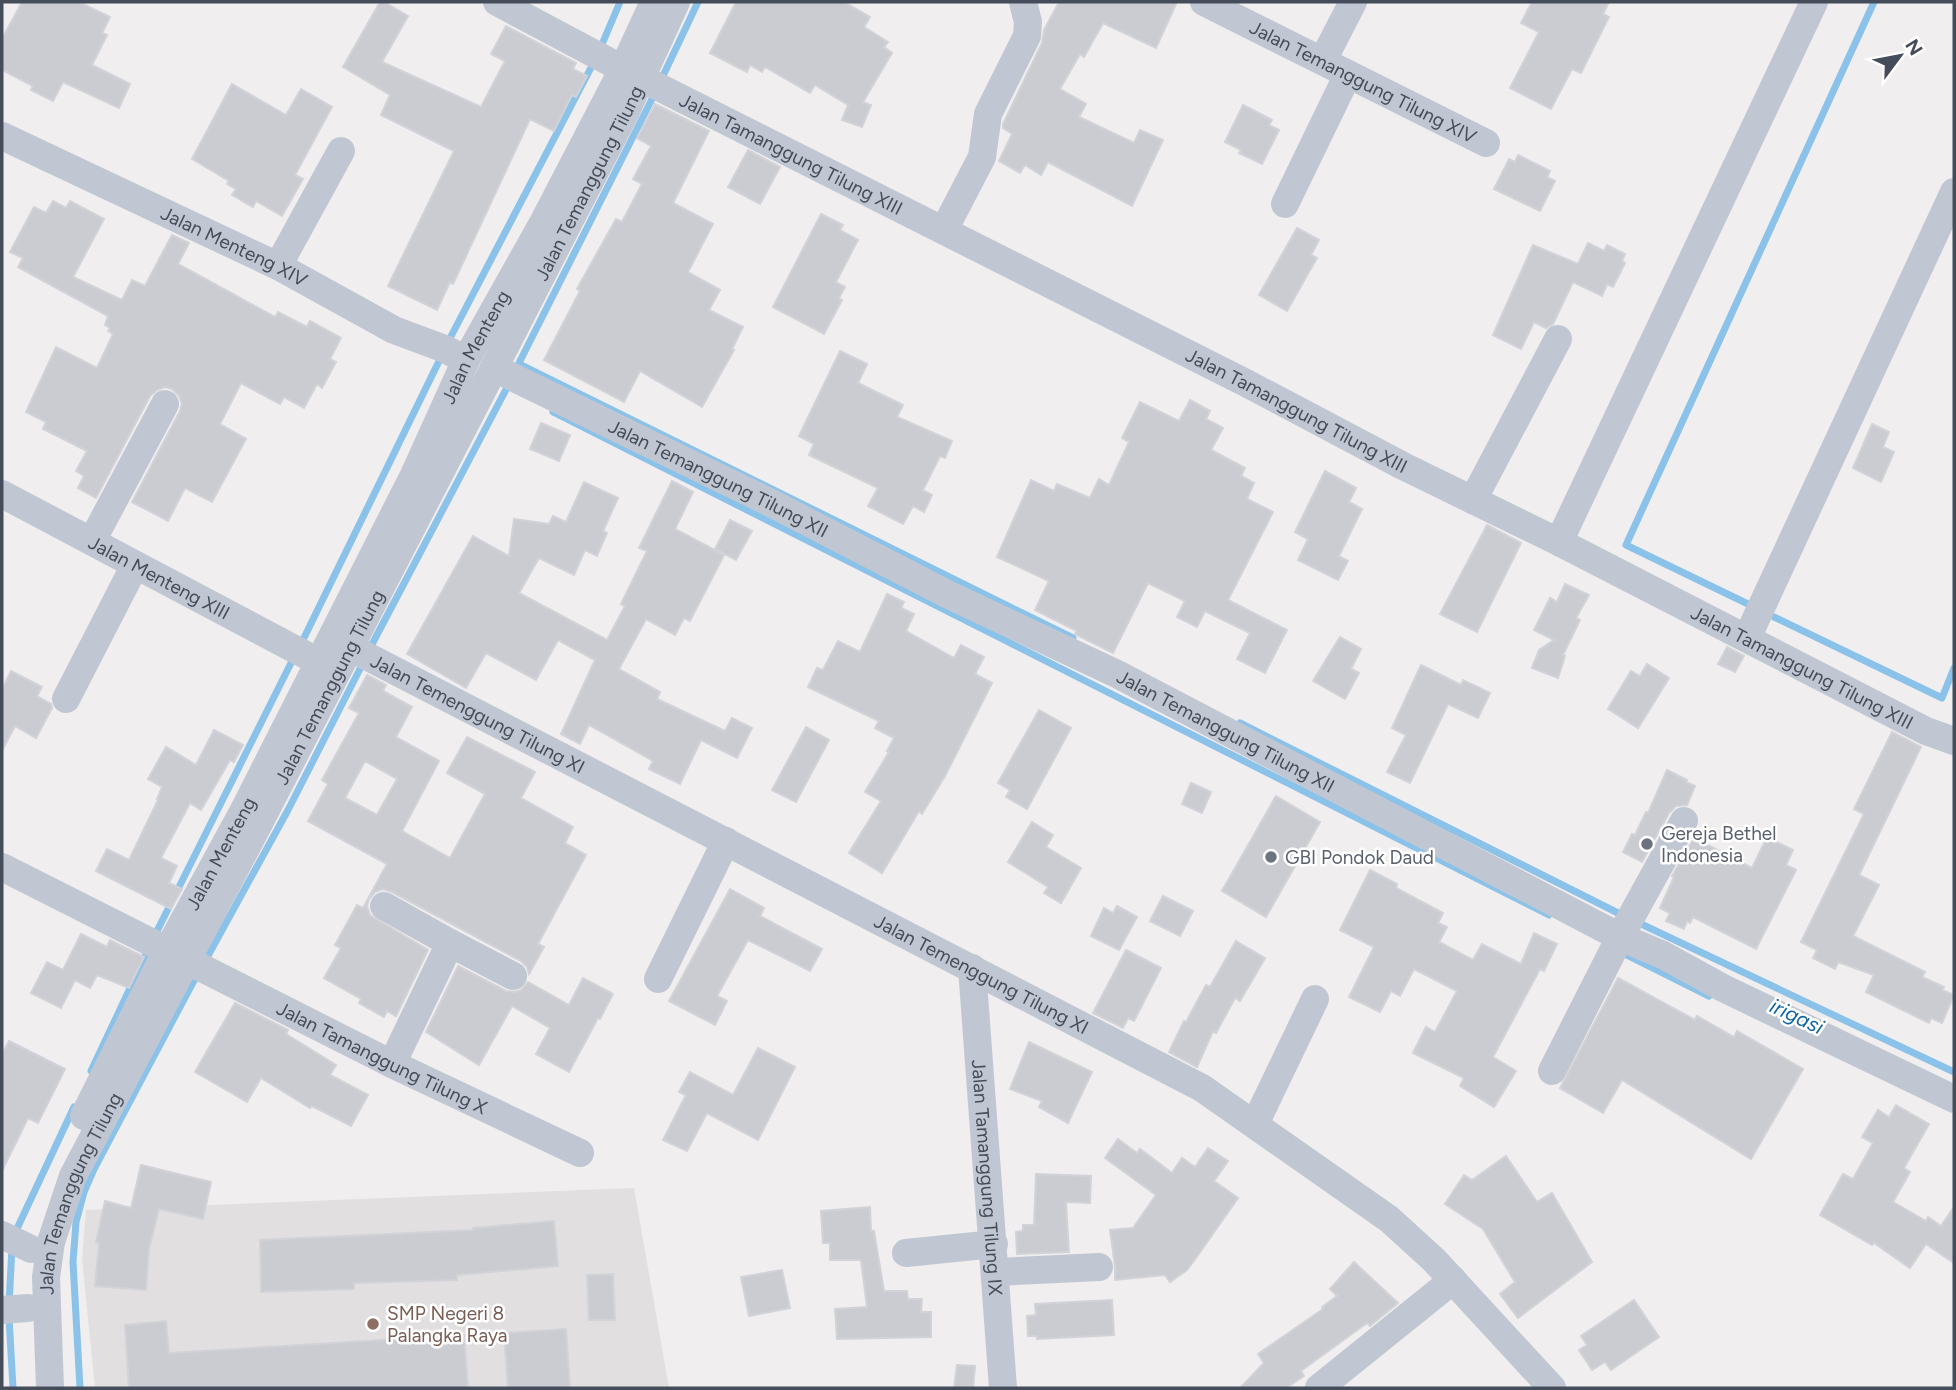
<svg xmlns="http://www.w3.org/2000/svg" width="1956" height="1390" font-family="Figtree,sans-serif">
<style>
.education{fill:#e1dfdf}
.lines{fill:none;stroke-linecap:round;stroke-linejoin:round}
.stream{stroke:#8bc2e9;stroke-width:7}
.building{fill:#cbccd2;stroke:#d2d2d9;stroke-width:2;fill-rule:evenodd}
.minor{stroke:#c1c7d2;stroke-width:28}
.worship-dot{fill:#6b7280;stroke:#fff;stroke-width:2.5}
.education-dot{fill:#8d6e63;stroke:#fff;stroke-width:2.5}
.labels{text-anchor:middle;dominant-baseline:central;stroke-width:5;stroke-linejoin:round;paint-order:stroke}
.street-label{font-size:19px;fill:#464d5a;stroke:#fff}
.worship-label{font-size:19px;fill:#5b616d;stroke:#fff;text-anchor:start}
.education-label{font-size:19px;fill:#785e54;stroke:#fff;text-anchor:start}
.water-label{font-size:21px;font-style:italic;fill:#1066a3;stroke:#fff}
</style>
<rect width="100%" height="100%" fill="#f0eeee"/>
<!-- education -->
<polygon class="education" points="634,1188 669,1388 95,1388 82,1259 86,1210"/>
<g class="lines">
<!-- stream -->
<g class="stream">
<polyline points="600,49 620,2"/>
<polyline points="661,80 698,2"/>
<polyline points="447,344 595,60"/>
<polyline points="519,364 1073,638"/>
<polyline points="515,371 656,91"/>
<polyline points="553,412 1549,915"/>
<polyline points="1748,604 1626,545 1874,2"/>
<polyline points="1774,617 1942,698 1954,668"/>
<polyline points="300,646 442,355"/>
<polyline points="369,650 510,382"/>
<polyline points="1240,723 1624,916"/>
<polyline points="1639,923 1954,1072"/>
<polyline points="154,937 294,657"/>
<polyline points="1625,954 1709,996"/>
<polyline points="204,963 288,810 364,661"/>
<polyline points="91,1071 149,948"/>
<polyline points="14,1235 74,1107"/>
<polyline points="9,1305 12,1247"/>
<polyline points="9,1317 13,1388"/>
<polyline points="80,1388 73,1262 76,1222 84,1192 94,1169 198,973"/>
</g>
</g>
<!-- building -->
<g class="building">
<polygon points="22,2 79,2 110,17 102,33 107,35 92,65 130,84 119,108 63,82 53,101 31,90 33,86 2,70 2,39"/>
<polygon points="380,2 384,2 408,16 382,62 481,107 505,61 491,54 506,26 576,63 573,69 587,76 576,97 572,95 554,131 530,119 453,284 450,282 437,310 388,286 454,151 381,115 390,95 343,67"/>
<polygon points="736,2 844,2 870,17 864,27 888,42 884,47 892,53 863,102 871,105 862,127 842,120 848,105 815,85 810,93 765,67 762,72 750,65 747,72 710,53"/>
<polygon points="1059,2 1177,2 1156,48 1103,23 1084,57 1080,54 1060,89 1086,104 1079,117 1134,143 1140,130 1163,140 1132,206 1048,162 1041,175 1025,165 1020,173 999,161 1012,134 1003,128 1003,124 1042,43 1044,30"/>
<polygon points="1532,2 1609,2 1603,14 1609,17 1581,73 1572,69 1551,109 1510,88 1539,32 1521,23"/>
<polygon points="232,84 286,115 301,89 332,107 295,175 303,179 282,216 256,201 253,207 232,195 236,189 227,184 229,181 192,159"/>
<polygon points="655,104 709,131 673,203 713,224 688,272 720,290 709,310 743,327 732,349 734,350 702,407 640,371 624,402 544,360 580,291 577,289 616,219 622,222 642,184 633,179 651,146 637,138"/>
<polygon points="1243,105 1272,120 1269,125 1279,130 1262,164 1239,153 1241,150 1225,142"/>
<polygon points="748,150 780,167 760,204 728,187"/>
<polygon points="1518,155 1550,171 1547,177 1555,181 1540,211 1494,189 1509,159 1515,162"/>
<polygon points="53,201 66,208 70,201 104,219 73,277 122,300 132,280 145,286 172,235 189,243 178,264 275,317 278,312 307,327 310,321 341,338 330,359 336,362 322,388 317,384 304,408 284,397 280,404 241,383 220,424 246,439 212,502 185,488 168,521 132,502 180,411 182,403 179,396 172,389 165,387 157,390 150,396 96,498 78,488 84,476 76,471 87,451 43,429 46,422 26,412 56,347 97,368 113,334 108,331 110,328 105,325 108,316 18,267 23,258 10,252 34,207 46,213"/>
<polygon points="821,214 843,225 840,230 858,240 836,282 845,287 839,298 842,300 824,334 773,307"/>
<polygon points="1297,228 1319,240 1311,255 1317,258 1287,311 1259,295"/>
<polygon points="1588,243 1604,251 1607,245 1625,254 1622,261 1625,263 1613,287 1607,284 1602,296 1573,282 1553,324 1546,328 1534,322 1521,349 1493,335 1533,245 1578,264"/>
<polygon points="840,351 867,364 858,383 903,405 897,417 952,441 945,458 940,456 923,490 932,495 924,512 913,506 903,524 868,506 878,488 809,455 814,444 799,436"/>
<polygon points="1190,400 1210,411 1206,419 1223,428 1211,450 1245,468 1241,476 1254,483 1247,499 1273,512 1228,600 1287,630 1265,673 1237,659 1250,633 1205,611 1197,627 1177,617 1185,601 1148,583 1113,653 1075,634 1077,631 1035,610 1049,581 997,557 1031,480 1054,491 1057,484 1090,498 1099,479 1109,485 1129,442 1122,438 1140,402 1179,421"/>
<polygon points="541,423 570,435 559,461 530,449"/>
<polygon points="1872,424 1889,432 1883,447 1894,452 1881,482 1853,468"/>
<polygon points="1325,471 1356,488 1349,502 1362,509 1339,556 1348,561 1338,580 1298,560 1308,539 1295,532"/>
<polygon points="672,481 693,492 675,529 724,555 690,621 684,618 675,635 646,619 619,669 660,692 657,699 725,731 732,718 752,728 737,758 701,740 680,784 649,769 653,761 589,725 580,744 561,734 595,660 558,640 536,680 486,653 466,688 407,654 473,536 509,556 514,519 549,524 553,516 566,522 584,482 618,498 603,531 607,533 597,556 585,550 574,575 539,558 519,593 607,640 625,606 621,604 647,551 639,548"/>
<polygon points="730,520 752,531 736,560 715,549"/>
<polygon points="1487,525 1521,543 1477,632 1440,614"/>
<polygon points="1565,584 1589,595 1576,618 1580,620 1563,655 1565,656 1558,678 1532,668 1539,650 1554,640 1534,630 1550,598 1557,602"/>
<polygon points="887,594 904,602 901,608 914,614 906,631 954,658 961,645 984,657 975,674 992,683 945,776 922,814 919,811 882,873 849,853 881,801 865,792 889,752 887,751 894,738 875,728 879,721 808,687 817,668 823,670 838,641 860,652"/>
<polygon points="1340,637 1361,649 1351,669 1359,673 1345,699 1313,681"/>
<polygon points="1727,647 1744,656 1735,672 1718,664"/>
<polygon points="1647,664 1669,678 1638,728 1608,709 1631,671 1640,676"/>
<polygon points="1421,665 1461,685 1463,680 1490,693 1478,718 1448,704 1410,783 1387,772 1406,735 1392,728"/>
<polygon points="11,671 42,687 37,696 51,704 52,708 36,738 15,726 2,751 2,690"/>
<path d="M367,675L386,685L383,691L412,707L396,737L439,761L402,831L450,858L485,794L447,773L467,737L535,772L521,798L573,827L565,843L586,855L538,944L544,947L529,974L527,967L521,961L392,892L383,889L375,892L369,899L367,906L370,915L428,950L396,1016L387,1011L384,1017L359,1003L361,999L324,978L341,948L335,945L357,905L363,908L387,864L308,821L328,784L322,780L359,713L349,708ZM365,761L397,779L377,815L345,798Z"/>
<polygon points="1039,710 1071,728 1027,809 1006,797 1010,790 998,783"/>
<polygon points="806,727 829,740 796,802 772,790"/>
<polygon points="214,730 243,745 234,762 230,760 201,810 190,803 161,858 177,866 169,883 182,889 171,909 96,871 107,849 129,860 158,800 157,799 162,787 148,779 166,747 196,765"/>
<polygon points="1892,732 1921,747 1859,875 1879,885 1853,936 1925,972 1922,977 1944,987 1942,990 1954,995 1942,1023 1931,1018 1929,1023 1866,992 1874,975 1838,962 1835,969 1813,958 1817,950 1801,942 1864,814 1854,809"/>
<polygon points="1667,770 1687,780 1686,782 1695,786 1687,805 1676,806 1669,813 1642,862 1623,852 1632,834 1635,835 1646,812 1648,813"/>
<polygon points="1191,783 1211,792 1202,813 1182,804"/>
<polygon points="1276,796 1320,822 1266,917 1222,891"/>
<polygon points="1032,822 1053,835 1046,847 1081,868 1061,903 1044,893 1048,887 1008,862"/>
<polygon points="1767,837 1793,850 1786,865 1796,870 1756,949 1693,917 1690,923 1687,921 1684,929 1666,921 1670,913 1660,908 1674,877 1672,876 1694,838 1752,868"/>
<polygon points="1370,870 1397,884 1396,888 1443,913 1438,923 1447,927 1439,942 1473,960 1482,944 1521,964 1534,933 1557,944 1544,971 1540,969 1493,1057 1516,1071 1494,1107 1460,1086 1464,1078 1413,1053 1426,1027 1435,1032 1457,991 1414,969 1400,996 1391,991 1380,1012 1349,997 1374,947 1340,930"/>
<polygon points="730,889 764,908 760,916 822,949 810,971 748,940 717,996 727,1001 715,1025 669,1001"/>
<polygon points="1163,896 1193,911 1180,936 1150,921"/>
<polygon points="1117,906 1137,917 1119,950 1091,936 1104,908 1113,913"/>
<polygon points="81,934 107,947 110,940 144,957 129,988 97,975 90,988 75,980 61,1008 31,993 47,962 63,970"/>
<polygon points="1236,941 1265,958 1240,1001 1235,998 1216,1033 1213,1031 1197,1067 1169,1052 1184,1021 1186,1022 1206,985 1210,987"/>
<polygon points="1126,950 1161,968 1134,1021 1128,1018 1123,1028 1093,1013"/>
<polygon points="458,966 506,991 514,992 521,990 528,982 569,1005 583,978 613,994 600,1019 598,1018 569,1072 536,1054 550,1028 512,1006 479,1065 426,1032"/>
<polygon points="1618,978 1695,1020 1697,1016 1734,1037 1737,1031 1803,1069 1751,1159 1622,1080 1603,1113 1560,1088"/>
<polygon points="235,1003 288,1030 286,1034 336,1065 330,1075 368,1095 351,1126 312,1106 310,1108 261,1078 247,1102 195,1072"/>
<polygon points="9,1041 65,1069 38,1123 28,1118 2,1171 2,1054"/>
<polygon points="1029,1042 1092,1072 1068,1123 1039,1107 1042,1101 1010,1089"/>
<polygon points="758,1048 795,1067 758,1140 707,1113 687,1151 663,1140 686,1095 679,1092 690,1072 733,1095"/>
<polygon points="1896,1105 1929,1124 1904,1168 1910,1172 1893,1202 1926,1221 1928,1217 1941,1226 1954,1207 1954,1263 1926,1244 1910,1268 1874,1243 1872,1245 1820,1215 1843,1174 1853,1179 1873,1143 1862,1137 1878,1110 1889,1117"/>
<polygon points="1118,1139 1137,1153 1140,1149 1172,1173 1182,1158 1195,1167 1208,1148 1228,1161 1214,1181 1238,1198 1196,1258 1187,1270 1170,1282 1165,1275 1115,1280 1115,1266 1110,1230 1133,1228 1156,1195 1105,1158"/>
<polygon points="1506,1156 1537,1202 1552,1193 1592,1262 1518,1318 1500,1294 1515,1282 1483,1229 1445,1204 1464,1175 1472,1180"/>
<polygon points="141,1165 211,1182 203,1219 159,1209 149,1249 146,1290 95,1286 99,1243 96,1242 105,1201 131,1208"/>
<polygon points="1036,1174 1091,1176 1090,1203 1066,1202 1069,1252 1017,1254 1016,1232 1023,1231 1023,1225 1034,1225"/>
<polygon points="870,1207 871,1231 874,1231 884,1291 907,1291 908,1299 922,1299 921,1312 931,1312 931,1337 837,1339 835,1309 867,1307 861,1260 830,1260 830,1243 823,1243 821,1211"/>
<polygon points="554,1221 558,1266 457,1275 457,1280 354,1283 354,1289 261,1292 260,1240 473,1230 473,1228"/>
<polygon points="1354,1262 1398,1303 1370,1326 1367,1323 1301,1371 1304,1376 1286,1388 1240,1388 1264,1363 1258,1354 1323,1309 1322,1307 1337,1296 1330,1289"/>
<polygon points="782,1270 790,1308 749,1316 741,1277"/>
<polygon points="613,1274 615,1320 589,1320 587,1275"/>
<polygon points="1112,1300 1114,1335 1037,1339 1037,1336 1028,1336 1027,1316 1036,1315 1035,1304"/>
<polygon points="1634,1300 1659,1337 1611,1370 1605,1362 1592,1370 1579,1350 1587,1345 1581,1336"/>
<polygon points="166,1321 169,1353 464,1335 468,1388 129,1388 125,1325"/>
<polygon points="566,1329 570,1388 508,1388 504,1333"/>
<polygon points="957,1365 975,1366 973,1388 954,1388"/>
</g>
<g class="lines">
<!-- minor -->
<g class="minor">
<path id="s1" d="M497,2L623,69L1246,383L1403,466L1559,542L1926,731L1954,741"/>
<path id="s2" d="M1204,2L1486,143"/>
<polyline points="1323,60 1353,2"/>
<path id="s3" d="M2,136L278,266L394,330L445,349L466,360"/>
<polyline points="1285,204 1348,74"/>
<polyline points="944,230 982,157 988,114 1027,36 1028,22 1023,2"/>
<polyline points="278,266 341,151"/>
<path id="s4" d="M494,368L771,503L947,594L1117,674L1620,937L1663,955L1723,988L1954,1099"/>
<path id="s5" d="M2,494L319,662"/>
<polyline points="1473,500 1558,339"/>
<polyline points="92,541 165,404"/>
<polyline points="1559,542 1814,2"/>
<polyline points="1747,638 1954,192"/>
<path id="s6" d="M349,647L1202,1088L1389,1219L1434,1260L1552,1388"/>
<polyline points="66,699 135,565"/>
<path id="s7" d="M2,867L392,1064L580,1153"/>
<polyline points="384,906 450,943"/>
<path id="s8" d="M972,968L1003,1388"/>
<polyline points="658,979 726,841"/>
<polyline points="392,1064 450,943 513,976"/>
<polyline points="1552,1071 1620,937 1684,821"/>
<path id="s9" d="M84,1116L157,970L244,810L414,475L466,360L544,221L623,69L654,2"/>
<polyline points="1255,1124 1315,999"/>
<polyline points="2,1235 31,1249"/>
<polyline points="906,1253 994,1244"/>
<polyline points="995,1272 1099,1267"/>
<polyline points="2,1310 28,1308"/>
<path id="s10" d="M50,1388L46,1277L51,1242L73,1176L255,831L494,368L627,109L676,2"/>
<polyline points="1319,1388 1453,1280"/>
</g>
</g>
<!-- markers -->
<g class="worship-dot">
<circle cx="1647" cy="844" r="7"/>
<circle cx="1271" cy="857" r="7"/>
</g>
<circle class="education-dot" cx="373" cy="1324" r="7"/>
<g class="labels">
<!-- street labels -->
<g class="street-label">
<text stroke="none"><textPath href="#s2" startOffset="178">Jalan Temanggung Tilung XIV</textPath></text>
<text stroke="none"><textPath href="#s1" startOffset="331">Jalan Tamanggung Tilung XIII</textPath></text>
<text stroke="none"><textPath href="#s10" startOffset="1335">Jalan Temanggung Tilung</textPath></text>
<text stroke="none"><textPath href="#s3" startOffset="257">Jalan Menteng XIV</textPath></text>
<text stroke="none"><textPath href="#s9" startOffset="863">Jalan Menteng</textPath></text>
<text stroke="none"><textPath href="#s1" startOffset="898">Jalan Tamanggung Tilung XIII</textPath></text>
<text stroke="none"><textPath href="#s4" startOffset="250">Jalan Temanggung Tilung XII</textPath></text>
<text stroke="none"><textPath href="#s5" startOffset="178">Jalan Menteng XIII</textPath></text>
<text stroke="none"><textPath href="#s1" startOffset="1465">Jalan Tamanggung Tilung XIII</textPath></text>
<text stroke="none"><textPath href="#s10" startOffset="768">Jalan Temanggung Tilung</textPath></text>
<text stroke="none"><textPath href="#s6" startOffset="145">Jalan Temenggung Tilung XI</textPath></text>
<text stroke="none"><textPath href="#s4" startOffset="817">Jalan Temanggung Tilung XII</textPath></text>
<text stroke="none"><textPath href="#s9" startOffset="296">Jalan Menteng</textPath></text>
<text stroke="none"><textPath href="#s6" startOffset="712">Jalan Temenggung Tilung XI</textPath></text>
<text stroke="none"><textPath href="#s7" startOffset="425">Jalan Tamanggung Tilung X</textPath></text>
<text stroke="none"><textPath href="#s8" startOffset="210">Jalan Tamanggung Tilung IX</textPath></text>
<text stroke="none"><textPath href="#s10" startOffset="201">Jalan Temanggung Tilung</textPath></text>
</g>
<!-- worship labels -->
<g class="worship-label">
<text x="1661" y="833">Gereja Bethel<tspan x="1661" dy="22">Indonesia</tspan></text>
<text x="1285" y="857">GBI Pondok Daud</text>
</g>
<!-- education labels -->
<g class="education-label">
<text x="387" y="1313">SMP Negeri 8<tspan x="387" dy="22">Palangka Raya</tspan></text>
</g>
<!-- water labels -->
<g class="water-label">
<text transform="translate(1797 1016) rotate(25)">irigasi</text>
</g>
</g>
<!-- border -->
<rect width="1956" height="1390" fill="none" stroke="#464d5a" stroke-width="7"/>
<!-- north arrow -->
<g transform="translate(1900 56) rotate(58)" stroke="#ffffff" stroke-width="5" paint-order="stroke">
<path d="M0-5L12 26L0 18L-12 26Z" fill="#464d5a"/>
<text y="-10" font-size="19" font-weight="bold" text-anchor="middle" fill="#464d5a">N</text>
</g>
</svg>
